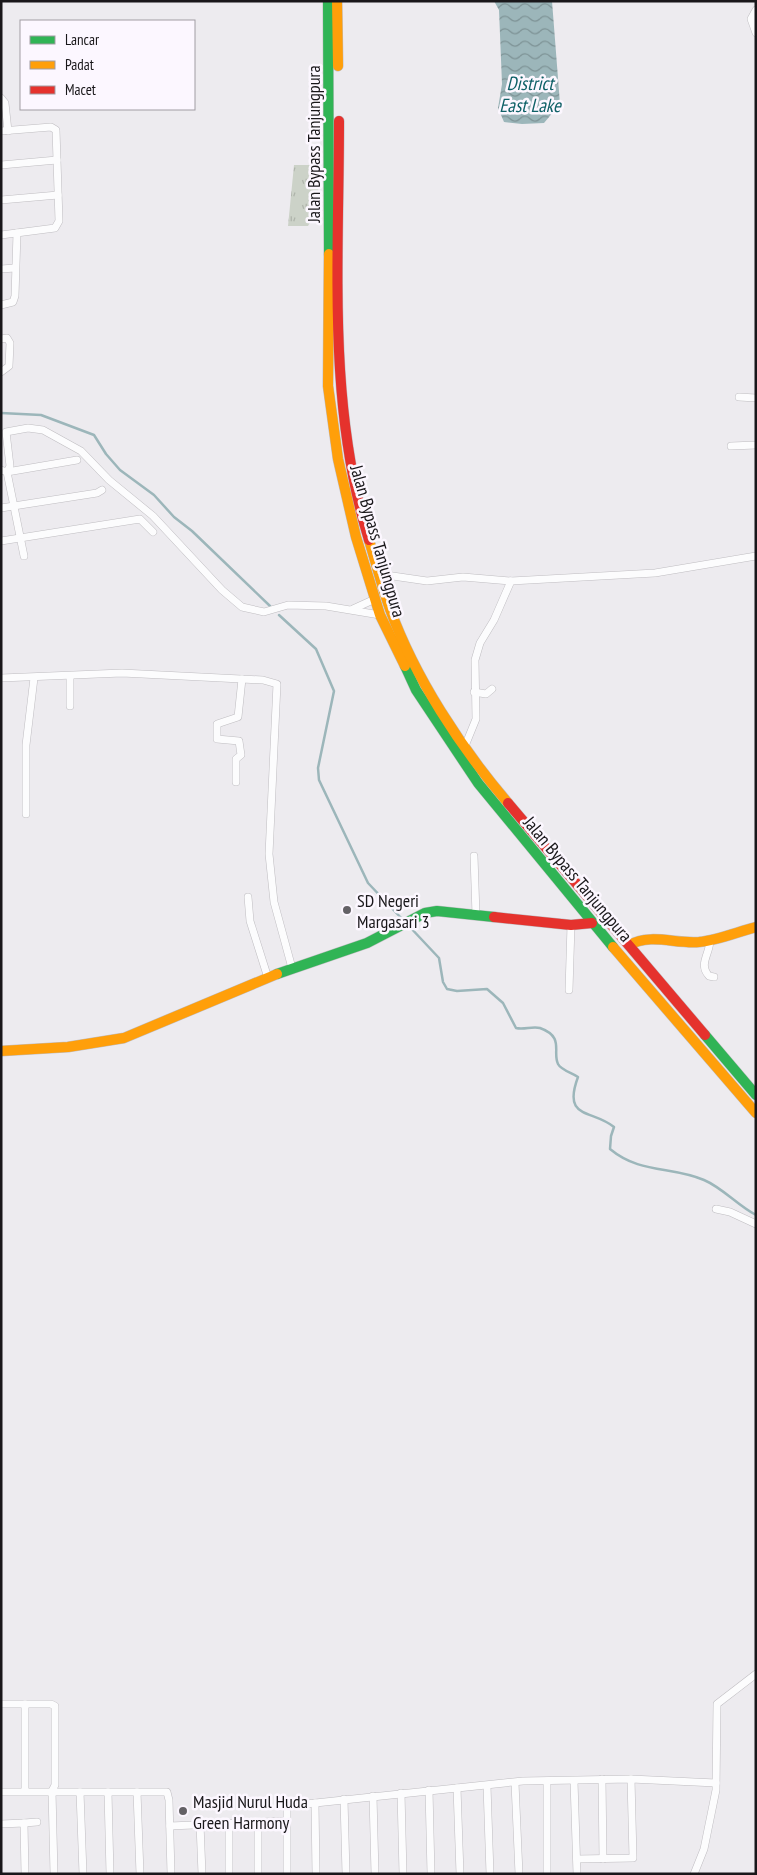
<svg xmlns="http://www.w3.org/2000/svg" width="757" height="1875" font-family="'PT Sans Narrow',sans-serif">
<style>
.grass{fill:url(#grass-tufts)}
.water{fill:url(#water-waves)}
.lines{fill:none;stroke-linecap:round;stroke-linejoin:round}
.stream{stroke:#9cb6ba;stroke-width:2.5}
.street-casing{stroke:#bfbdc1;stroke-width:8}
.fast-casing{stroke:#bfbdc1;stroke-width:11}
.slow-casing{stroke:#bfbdc1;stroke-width:11}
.jam-casing{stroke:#bfbdc1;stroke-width:11}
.street{stroke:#fcfcfd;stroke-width:7}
.fast{stroke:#30b455;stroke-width:10}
.slow{stroke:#ff9f0a;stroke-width:10}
.jam{stroke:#e5322d;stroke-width:10}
.poi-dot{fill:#636165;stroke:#fcf7ff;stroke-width:2}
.labels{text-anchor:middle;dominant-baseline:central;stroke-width:5;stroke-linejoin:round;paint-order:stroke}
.street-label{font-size:18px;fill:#19171a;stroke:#fcf7ff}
.poi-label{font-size:18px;fill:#19171a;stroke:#fcf7ff;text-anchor:start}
.water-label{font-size:19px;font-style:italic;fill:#0f6167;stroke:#fcf7ff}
</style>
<defs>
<pattern id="grass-tufts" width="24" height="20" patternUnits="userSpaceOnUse" patternTransform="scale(1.25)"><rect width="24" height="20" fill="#ccd2c8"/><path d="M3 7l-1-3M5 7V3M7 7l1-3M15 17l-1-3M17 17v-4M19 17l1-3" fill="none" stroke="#afb4ab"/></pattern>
<pattern id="water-waves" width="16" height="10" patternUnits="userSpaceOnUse" patternTransform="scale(1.25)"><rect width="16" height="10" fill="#9cb6ba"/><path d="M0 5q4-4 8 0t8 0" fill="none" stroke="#7e9396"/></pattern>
</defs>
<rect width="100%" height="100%" fill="#edebef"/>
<!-- grass -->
<polygon class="grass" points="294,165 320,165 317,210 308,226 288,226"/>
<!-- water -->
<polygon class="water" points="494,1 552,1 560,104 544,123 522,124 504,122 498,108 502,84 499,10"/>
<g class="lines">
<!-- stream -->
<g class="stream">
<polyline points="1,413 41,415 94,435 106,454 120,470 154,495 174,517 192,531 270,606"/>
<polyline points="279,615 316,649 334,691 318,768 319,780 368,883 404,921"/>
<path d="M408,925L439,958L443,982L447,989L457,991L487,989L503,1003L516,1028C524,1030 532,1026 540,1028C565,1037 552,1052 558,1064C561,1070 572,1073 578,1077C562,1120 592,1109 614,1127L611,1136L610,1149C640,1174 671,1166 704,1180C723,1188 738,1206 756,1215"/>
</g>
<!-- street casing -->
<g class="street-casing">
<g id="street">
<polyline points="756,10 751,19 756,33"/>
<polyline points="1,98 5,103 8,131"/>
<polyline points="1,131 51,127 56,130 59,221 55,228 1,235"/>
<polyline points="1,165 57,160"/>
<polyline points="1,200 58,195"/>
<polyline points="1,269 15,268"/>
<polyline points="1,305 13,302 15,296 17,233"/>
<polyline points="1,339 7,338 10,343 9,366 1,372"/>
<polyline points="739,397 756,398"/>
<polyline points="731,446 756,445"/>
<polyline points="1,470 7,472 10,466 6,432 28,428 43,430 81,451 109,480 153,516 222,590 242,607 264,612 288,605 326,606 380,615"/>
<polyline points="1,508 97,493 102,490"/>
<polyline points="1,541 140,519 153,532"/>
<polyline points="24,556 7,472 77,460"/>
<polyline points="379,574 427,581 463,577 511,581 655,573 756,556"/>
<polyline points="353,609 375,599"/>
<polyline points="1,678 122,673 263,680 277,684 269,854 274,902 292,968"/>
<polyline points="474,692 486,694 492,689"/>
<polyline points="70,706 70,676"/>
<polyline points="465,746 476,719 475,660 480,643 494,620 511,581"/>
<polyline points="236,782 236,759 241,755 239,741 217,739 217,724 238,717 242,679"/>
<polyline points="26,814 26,745 34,678"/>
<polyline points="474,856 476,915"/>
<polyline points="248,897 250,921 268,978"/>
<path d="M710,940C710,954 698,964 709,976L714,977"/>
<polyline points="569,990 571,925"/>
<polyline points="716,1209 730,1212 756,1224"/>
<polyline points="1,1704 51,1704 55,1706 55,1785 52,1791 54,1874"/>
<polyline points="602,1779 603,1859"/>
<polyline points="547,1781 547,1874"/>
<polyline points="574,1781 577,1874"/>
<polyline points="515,1783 519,1874"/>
<polyline points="487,1786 490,1874"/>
<polyline points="457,1788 460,1874"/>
<polyline points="429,1790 431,1874"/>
<polyline points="25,1791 25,1704"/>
<polyline points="1,1792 167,1792 169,1800 171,1874"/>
<polyline points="80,1792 83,1874"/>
<polyline points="108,1792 110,1874"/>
<polyline points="137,1792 140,1874"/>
<polyline points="401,1793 403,1874"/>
<polyline points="373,1796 375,1874"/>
<polyline points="344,1799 346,1874"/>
<polyline points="315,1803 316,1874"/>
<polyline points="24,1823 37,1822"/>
<polyline points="229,1823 229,1874"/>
<polyline points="1,1824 24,1823 25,1874"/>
<polyline points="200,1824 202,1874"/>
<polyline points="258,1824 258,1874"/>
<polyline points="170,1826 286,1821"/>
<polyline points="577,1859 633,1858 631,1779"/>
<polyline points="287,1874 287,1806 523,1781 631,1779 716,1783"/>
<polyline points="694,1874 704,1849 716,1790 717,1704 756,1674"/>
</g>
</g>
<!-- fast casing -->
<g class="fast-casing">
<g id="fast">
<polyline points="328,1 329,254"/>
<polyline points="405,666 416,690 478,783 613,947"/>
<polyline points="277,974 367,943 425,913 437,911 494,917"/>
<polyline points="705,1035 756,1095"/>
</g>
</g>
<!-- slow casing -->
<g class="slow-casing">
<g id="slow">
<polyline points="337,1 338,66"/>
<polyline points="329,254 328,386 338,459 356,537 380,615 405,666"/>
<path d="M369,540C376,563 382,587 390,609C415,678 461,748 508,803"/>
<path d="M629,945C652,933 674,944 699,942C718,940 737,932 756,927"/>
<polyline points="613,947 756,1113"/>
<polyline points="1,1051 68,1047 124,1038 277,974"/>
</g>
</g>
<!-- jam casing -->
<g class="jam-casing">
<g id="jam">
<path d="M339,121C339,260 327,405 369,540"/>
<polyline points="508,803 705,1035"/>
<polyline points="494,917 571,925 592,923"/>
</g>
</g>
<!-- street -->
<use href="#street" class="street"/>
<!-- fast -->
<use href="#fast" class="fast"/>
<!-- slow -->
<use href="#slow" class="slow"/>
<!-- jam -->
<use href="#jam" class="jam"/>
</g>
<!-- markers -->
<g class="poi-dot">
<circle cx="347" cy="910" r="5"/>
<circle cx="183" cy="1811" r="5"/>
</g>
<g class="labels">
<!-- street labels -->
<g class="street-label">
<text transform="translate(313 144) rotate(-90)">Jalan Bypass Tanjungpura</text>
<text transform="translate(378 541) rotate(74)">Jalan Bypass Tanjungpura</text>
<text transform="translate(578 879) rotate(50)">Jalan Bypass Tanjungpura</text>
</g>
<!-- poi labels -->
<g class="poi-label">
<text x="357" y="900">SD Negeri<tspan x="357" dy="21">Margasari 3</tspan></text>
<text x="193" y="1801">Masjid Nurul Huda<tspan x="193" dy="21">Green Harmony</tspan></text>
</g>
<!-- water labels -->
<g class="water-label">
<text x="530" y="83">District<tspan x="530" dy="22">East Lake</tspan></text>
</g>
</g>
<!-- border -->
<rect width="757" height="1875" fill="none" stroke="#19171a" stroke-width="5"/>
<!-- legend -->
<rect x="20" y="20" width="175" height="90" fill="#fcf7ff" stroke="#a19da3"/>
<rect x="30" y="36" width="25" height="8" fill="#30b455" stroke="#a19da3"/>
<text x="65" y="45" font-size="15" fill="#19171a">Lancar</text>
<rect x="30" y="61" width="25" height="8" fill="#ff9f0a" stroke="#a19da3"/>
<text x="65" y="70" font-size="15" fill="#19171a">Padat</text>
<rect x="30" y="86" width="25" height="8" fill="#e5322d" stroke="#a19da3"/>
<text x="65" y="95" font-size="15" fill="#19171a">Macet</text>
</svg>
